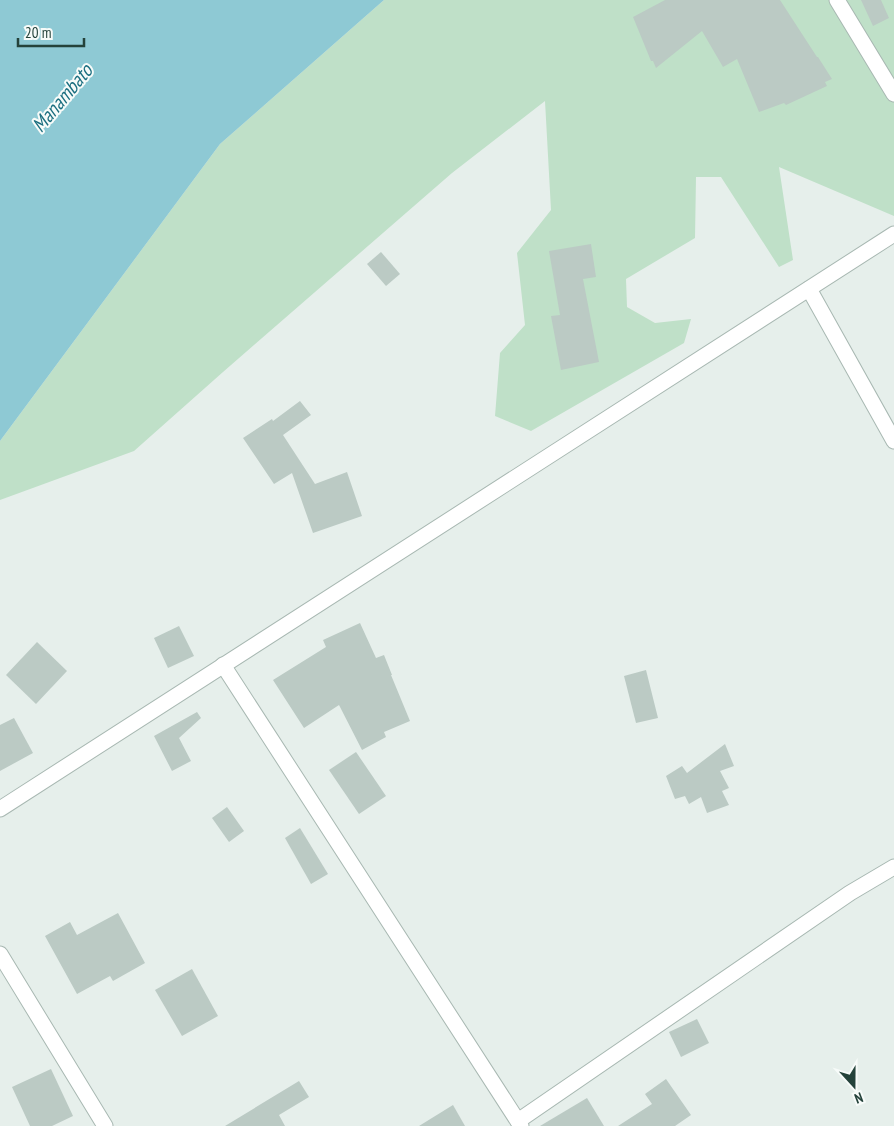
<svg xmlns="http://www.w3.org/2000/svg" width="894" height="1126" font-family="'PT Sans Narrow',sans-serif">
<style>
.green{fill:#bfe0c8}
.water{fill:#8ec9d4}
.building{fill:#bbcac4}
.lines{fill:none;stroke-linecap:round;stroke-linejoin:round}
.street-casing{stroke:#a8b8b2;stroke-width:17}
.street{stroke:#fff;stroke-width:15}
.labels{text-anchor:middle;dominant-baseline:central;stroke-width:4;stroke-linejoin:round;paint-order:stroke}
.water-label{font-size:20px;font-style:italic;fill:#1c6f80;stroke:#f7fbf9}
</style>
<rect width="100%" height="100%" fill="#e6efeb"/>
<!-- green -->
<polygon class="green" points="384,0 894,0 894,216 779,167 793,260 779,267 721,177 696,177 695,238 626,279 627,307 655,323 691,319 684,343 531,431 495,416 500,353 525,325 517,253 551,210 545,101 452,173 223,372 134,451 0,500 0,441 220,144"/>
<!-- water -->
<polygon class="water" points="0,0 384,0 220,144 0,441"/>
<!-- building -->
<g class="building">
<polygon points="665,0 780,0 817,57 818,57 832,79 825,82 827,86 786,105 784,103 759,112 737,59 723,67 702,31 656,68 653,61 651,61 633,17"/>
<polygon points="861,0 881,0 889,18 873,26"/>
<polygon points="591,244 596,277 583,279 599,362 561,370 551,316 560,315 549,251"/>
<polygon points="381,252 400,274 386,286 367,264"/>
<polygon points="300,401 311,415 283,435 315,484 347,472 362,516 313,533 292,473 274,484 243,438 272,419 273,421"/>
<polygon points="360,623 376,658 384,655 392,675 391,675 410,721 384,732 386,737 362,750 339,705 304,728 273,680 326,647 323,640"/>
<polygon points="179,626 194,656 168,668 154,638"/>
<polygon points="37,642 67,671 36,704 6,675"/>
<polygon points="646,670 658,718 636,723 624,676"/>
<polygon points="197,712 201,718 179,738 191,761 172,771 154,736"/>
<polygon points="14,718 33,753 0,771 0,725"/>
<polygon points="725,744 734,766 720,771 729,788 722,791 729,805 707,813 701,797 689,804 685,796 675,799 666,776 682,766 687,773"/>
<polygon points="356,752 386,796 359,814 329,770"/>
<polygon points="227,807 244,831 229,842 212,818"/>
<polygon points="300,828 328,874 311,884 285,838"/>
<polygon points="118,913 145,963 113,981 110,976 77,994 45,936 70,922 77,935"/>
<polygon points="192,969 218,1016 182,1036 155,990"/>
<polygon points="697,1019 709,1043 681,1057 669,1032"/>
<polygon points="51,1069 73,1116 52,1126 30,1126 12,1087"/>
<polygon points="666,1079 691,1115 675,1126 618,1126 652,1104 645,1094"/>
<polygon points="299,1081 309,1097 279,1115 285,1126 225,1126"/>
<polygon points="587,1098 604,1126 540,1126"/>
<polygon points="453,1105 465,1126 419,1126"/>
</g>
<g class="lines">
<!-- street casing -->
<g class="street-casing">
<g id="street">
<polyline points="837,0 894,94"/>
<polyline points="809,289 894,441"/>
<polyline points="223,665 521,1126"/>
<polyline points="0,809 894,234"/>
<polyline points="0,954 105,1126"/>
<polyline points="518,1121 850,893 894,867"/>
</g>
</g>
<!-- street -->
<use href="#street" class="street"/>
</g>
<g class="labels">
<!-- water labels -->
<g class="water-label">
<text transform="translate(62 98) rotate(-50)">Manambato</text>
</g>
</g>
<!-- north arrow -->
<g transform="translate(854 1086) rotate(159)" stroke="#f7fbf9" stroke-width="4" paint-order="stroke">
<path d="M0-4L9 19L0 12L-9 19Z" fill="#24423a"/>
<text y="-8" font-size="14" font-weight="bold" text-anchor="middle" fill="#24423a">N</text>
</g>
<!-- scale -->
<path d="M18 38v8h66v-8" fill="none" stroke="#24423a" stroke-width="2.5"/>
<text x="25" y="38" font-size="15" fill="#24423a" stroke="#f7fbf9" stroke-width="4" paint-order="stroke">20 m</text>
</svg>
